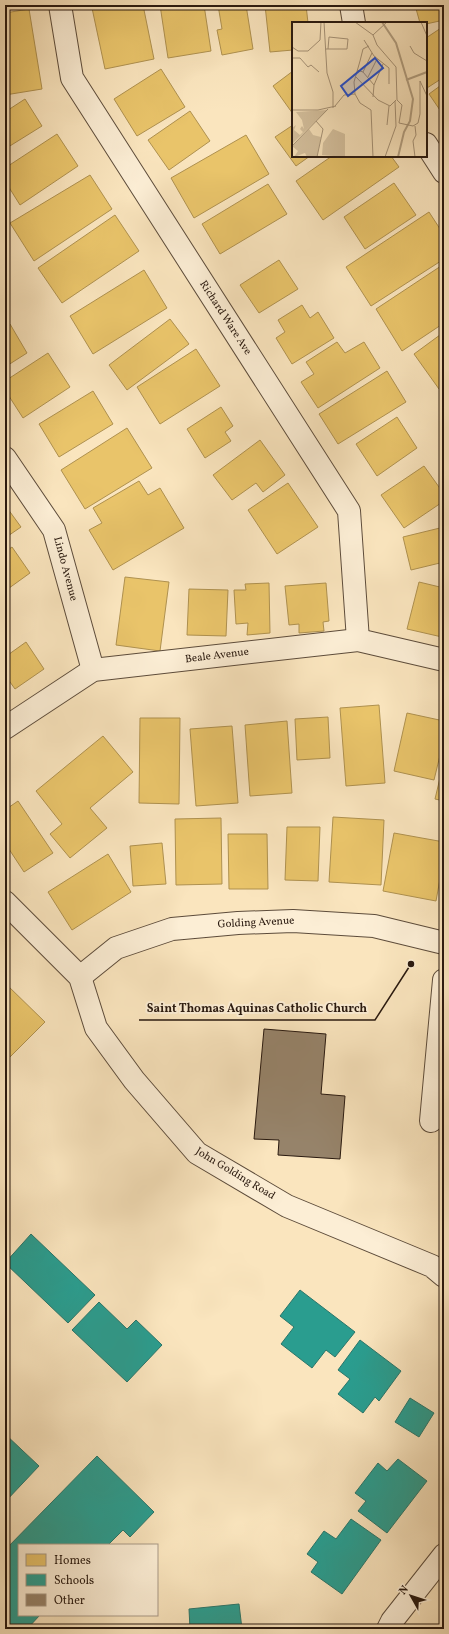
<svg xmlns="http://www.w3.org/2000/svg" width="449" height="1634" font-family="Vollkorn,serif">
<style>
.homes{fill:#e9c46a;stroke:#af914f}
.schools{fill:#2a9d8f;stroke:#2a7569}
.building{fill:#96836a;stroke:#29190f}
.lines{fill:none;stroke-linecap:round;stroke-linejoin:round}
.minor-casing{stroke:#5d4c3b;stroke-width:24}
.tertiary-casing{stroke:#5d4c3b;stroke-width:24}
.minor{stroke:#fceed5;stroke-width:22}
.tertiary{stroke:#fceed5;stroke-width:22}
.labels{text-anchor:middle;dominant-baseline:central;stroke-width:4;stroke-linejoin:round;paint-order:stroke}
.street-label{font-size:11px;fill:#29190f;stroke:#fceed5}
.inset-river{fill:none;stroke:#b3a082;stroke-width:2}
.inset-road{fill:none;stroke:#a69378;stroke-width:1}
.view{fill:#1d4ed8;fill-opacity:0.15;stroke:#1d4ed8;stroke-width:2}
.inset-edge{fill:none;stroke:#29190f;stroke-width:2}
.leader{fill:none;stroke:#29190f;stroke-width:1.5}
.callout-dot{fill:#29190f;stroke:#fceed5;stroke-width:1.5}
.callout-label{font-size:12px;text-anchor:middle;font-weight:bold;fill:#29190f;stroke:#fceed5;stroke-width:4;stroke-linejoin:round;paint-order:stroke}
</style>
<rect width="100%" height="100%" fill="#fae5be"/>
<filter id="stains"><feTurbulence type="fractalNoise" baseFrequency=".005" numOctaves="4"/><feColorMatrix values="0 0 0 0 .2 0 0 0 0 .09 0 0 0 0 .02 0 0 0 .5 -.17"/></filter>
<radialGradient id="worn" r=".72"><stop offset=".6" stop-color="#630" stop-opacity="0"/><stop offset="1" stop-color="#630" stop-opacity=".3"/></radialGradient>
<!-- homes -->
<g class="homes">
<polygon points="107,5 143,5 154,59 105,69 92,8"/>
<polygon points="160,5 204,5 211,51 168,58"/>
<polygon points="218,5 246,5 253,49 222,55 217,30 222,29"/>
<polygon points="265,5 306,5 308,23 293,23 293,50 270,52"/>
<polygon points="415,5 444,5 444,20 426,24 426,23 420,23"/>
<polygon points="29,9 42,89 5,95 5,13"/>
<polygon points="444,26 444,77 427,88 426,38"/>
<polygon points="161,69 185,107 137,136 114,99"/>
<polygon points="293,71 293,114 273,86"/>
<polygon points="444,83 444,116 429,94"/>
<polygon points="25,99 42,126 5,149 5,112"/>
<polygon points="190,111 210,141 169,170 148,140"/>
<polygon points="293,125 293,156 310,156 296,166 275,137"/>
<polygon points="57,134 78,166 20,205 5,181 5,168"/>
<polygon points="246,135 269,174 194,218 171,178"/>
<polygon points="332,156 391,156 399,167 323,220 296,181"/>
<polygon points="90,175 112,209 34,261 10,223"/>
<polygon points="394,183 416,215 365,249 344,217"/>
<polygon points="268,184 287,214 220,254 202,224"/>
<polygon points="429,212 444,235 444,259 371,306 346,267"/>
<polygon points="115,215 139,251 62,303 38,268"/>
<polygon points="279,260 298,289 259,313 240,285"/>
<polygon points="444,264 444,323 402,351 376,309"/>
<polygon points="144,270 167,308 93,354 70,316"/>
<polygon points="302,305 310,318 318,312 334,338 292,364 276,338 285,332 278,320"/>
<polygon points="170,319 189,344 127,390 109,365"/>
<polygon points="10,324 27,353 5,367 5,327"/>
<polygon points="444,332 444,386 439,389 414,354"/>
<polygon points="337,342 345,353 364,342 380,368 318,408 301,382 314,374 306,362"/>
<polygon points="196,349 220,386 160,424 137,387"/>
<polygon points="48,353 70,387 23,418 5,390 5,381"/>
<polygon points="387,371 406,402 338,444 319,414"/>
<polygon points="444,389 444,397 440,391"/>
<polygon points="93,391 113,424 59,457 39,424"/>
<polygon points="221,407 233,426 225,432 231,441 205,458 187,429"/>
<polygon points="397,417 417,448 377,476 356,444"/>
<polygon points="127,428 152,468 85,509 61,470"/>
<polygon points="260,440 285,475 263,492 256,483 232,500 213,475"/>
<polygon points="424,466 444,494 444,501 404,528 381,495"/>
<polygon points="139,481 148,495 160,488 184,528 113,570 89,530 102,523 93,508"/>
<polygon points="288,483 318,527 277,554 248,510"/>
<polygon points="5,505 21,527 5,538"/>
<polygon points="444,527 444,562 411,570 403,537"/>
<polygon points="12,547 30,573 5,591 5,552"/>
<polygon points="125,577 169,582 160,651 116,645"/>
<polygon points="419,582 444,588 444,628 442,637 407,629"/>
<polygon points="269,583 270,633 247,635 248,623 236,624 234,590 246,590 245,584"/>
<polygon points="326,583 329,621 323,622 324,631 299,633 299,624 289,625 285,586"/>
<polygon points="189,589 228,590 226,636 187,635"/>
<polygon points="26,642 44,669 15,689 5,675 5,657"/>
<polygon points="379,705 385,783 346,786 340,708"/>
<polygon points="407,713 444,721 444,739 434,780 394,771"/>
<polygon points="328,717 330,758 297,760 295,719"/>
<polygon points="140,718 180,718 179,804 139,803"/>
<polygon points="287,721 292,793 250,796 245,725"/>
<polygon points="232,726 238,803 196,806 190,729"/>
<polygon points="103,736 133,772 90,808 107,828 70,858 50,834 62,824 36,791"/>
<polygon points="444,761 444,801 435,799"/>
<polygon points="18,801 53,853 24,872 5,843 5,810"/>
<polygon points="333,817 384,820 381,885 329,882"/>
<polygon points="221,818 222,884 176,885 175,819"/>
<polygon points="287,827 320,827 318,881 285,880"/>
<polygon points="394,833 444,842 444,857 436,901 383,891"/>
<polygon points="228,834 267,834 268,889 229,889"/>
<polygon points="162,843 166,884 133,886 130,846"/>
<polygon points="108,854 131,892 72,930 48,892"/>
<polygon points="7,985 45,1022 5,1062 5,987"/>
</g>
<!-- schools -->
<g class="schools">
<polygon points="31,1234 95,1295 68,1323 5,1263"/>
<polygon points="300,1290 355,1332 335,1357 326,1350 312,1368 281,1344 294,1327 280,1316"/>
<polygon points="99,1302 127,1329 136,1320 162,1345 127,1382 72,1330"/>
<polygon points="360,1340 401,1371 379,1401 375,1397 363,1413 338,1394 350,1379 338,1370"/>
<polygon points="410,1398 434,1413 419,1437 395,1422"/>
<polygon points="5,1434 39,1466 5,1502"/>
<polygon points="97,1456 154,1512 130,1537 123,1530 108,1545 19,1545 19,1615 40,1615 27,1629 5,1629 5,1550"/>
<polygon points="398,1459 427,1481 387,1533 358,1511 366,1501 355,1493 378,1463 387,1471"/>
<polygon points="351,1519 381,1540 342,1594 311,1572 318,1562 307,1554 324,1531 336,1539"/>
<polygon points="239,1604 242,1629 190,1629 189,1609"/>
</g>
<!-- building -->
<polygon class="building" points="264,1029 326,1034 321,1094 345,1096 340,1159 278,1155 279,1140 254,1139"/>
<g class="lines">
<!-- minor casing -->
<g class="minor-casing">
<g id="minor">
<polyline points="60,5 72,78 349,511 358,640"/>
<polyline points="351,5 354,23"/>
<polyline points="426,144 444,172"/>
<polyline points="5,458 54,530 93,670"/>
<polyline points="5,728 93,670 358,640 444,660"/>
<polyline points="5,902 80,977 96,1028 134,1080 197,1153 287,1206 432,1266 444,1276"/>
<polyline points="80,977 116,948 172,929 238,923 293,921 374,926 444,943"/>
<polyline points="431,1121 444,980"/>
</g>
</g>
<!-- tertiary casing -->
<g class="tertiary-casing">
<polyline id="tertiary" points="388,1629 392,1621 444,1555"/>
</g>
<!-- minor -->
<use href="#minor" class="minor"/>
<!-- tertiary -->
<use href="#tertiary" class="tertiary"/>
</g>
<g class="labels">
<!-- street labels -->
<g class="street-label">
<text transform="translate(225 318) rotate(57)">Richard Ware Ave</text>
<text transform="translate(65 569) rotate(75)">Lindo Avenue</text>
<text transform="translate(217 656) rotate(-7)">Beale Avenue</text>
<text transform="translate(256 923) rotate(-3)">Golding Avenue</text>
<text transform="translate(235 1174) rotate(31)">John Golding Road</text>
</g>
</g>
<!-- overview -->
<g transform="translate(292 22)">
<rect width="135" height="135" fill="#fae5be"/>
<path d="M35,88L0,122V106L4,103L2,108L8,113L11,110L8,107L10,104L12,107L10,98L4,90ZM17,107L21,113L29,115L25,135H15L13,131L2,135L6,129L0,124ZM41,107L53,112V135L30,133L31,121Z" fill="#d6c2a0"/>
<path class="inset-river" d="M90,0L104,21L121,77L118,99L112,110L106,135M114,58L135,50"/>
<path class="inset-road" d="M32,0L35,51L41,70V86M63,0L81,13L85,23L104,45L105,78M129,0L135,14M81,13L95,0M72,18L82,34L97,46V62M118,24L122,31L135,39M0,25L6,29H16L28,18L29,0M33,27H55L56,17L37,15L36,27M0,36H8L16,45L19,43L27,50M65,48L71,50L82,63M71,50L80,31M64,55L86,78L98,84L104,78M76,55L85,37M63,72L68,81L79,88L81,135M63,72L62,60L68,39L71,27L77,24M81,75L82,63L91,42M105,78L110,83L107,101L121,104L126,101L128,92V59L135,74M43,84L52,73L63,72M0,88H26L44,84M24,99L31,107L25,135M95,103L97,84M123,104L124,113L121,119L123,135M0,124L36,87M93,135L104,104L103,79"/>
<path class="view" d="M83,36L91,46L56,74L49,64Z"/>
<rect width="135" height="135" class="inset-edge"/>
</g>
<!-- callouts -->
<path class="leader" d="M411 964L375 1020H139"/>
<circle class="callout-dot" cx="411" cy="964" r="4"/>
<g class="callout-label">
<text x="257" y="1012">Saint Thomas Aquinas Catholic Church</text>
</g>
<!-- margin -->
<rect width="449" height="1634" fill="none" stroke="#fae5be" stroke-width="20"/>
<rect x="6" y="6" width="437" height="1622" fill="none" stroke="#29190f" stroke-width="2"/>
<rect x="10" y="10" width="429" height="1614" fill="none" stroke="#29190f"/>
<!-- legend -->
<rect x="18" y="1544" width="140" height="72" fill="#fceed5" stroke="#a89986"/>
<rect x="26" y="1554" width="20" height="12" fill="#e9c46a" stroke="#a89986"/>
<text x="54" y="1564" font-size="12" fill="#29190f">Homes</text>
<rect x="26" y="1574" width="20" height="12" fill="#2a9d8f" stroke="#a89986"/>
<text x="54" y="1584" font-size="12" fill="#29190f">Schools</text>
<rect x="26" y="1594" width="20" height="12" fill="#96836a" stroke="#a89986"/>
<text x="54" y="1604" font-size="12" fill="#29190f">Other</text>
<!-- north arrow -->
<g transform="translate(411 1596) rotate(309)" stroke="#fceed5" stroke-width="3" paint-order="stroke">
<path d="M0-3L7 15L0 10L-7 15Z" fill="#29190f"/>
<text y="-6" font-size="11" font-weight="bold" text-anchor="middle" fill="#29190f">N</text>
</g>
<rect width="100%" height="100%" filter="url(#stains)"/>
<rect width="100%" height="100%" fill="url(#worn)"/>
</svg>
